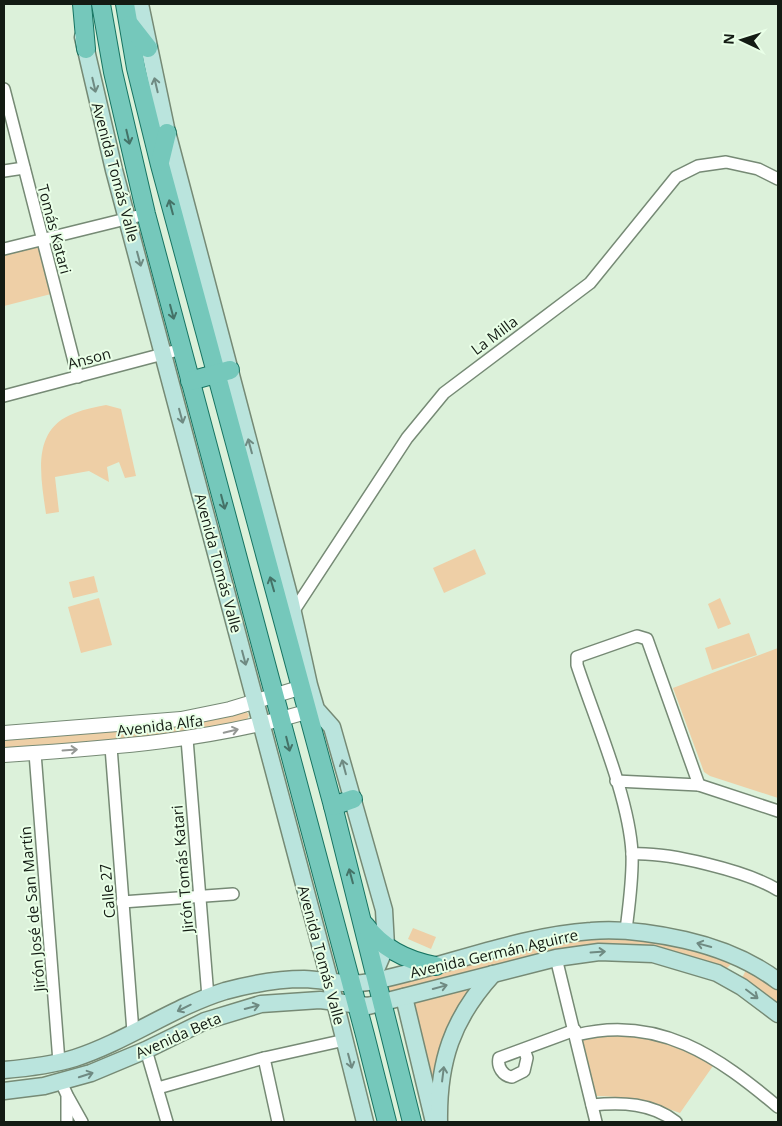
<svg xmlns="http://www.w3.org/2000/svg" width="782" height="1126" font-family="'Open Sans',sans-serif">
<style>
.green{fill:#eecfa6}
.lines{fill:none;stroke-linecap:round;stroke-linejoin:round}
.minor-casing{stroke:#768a75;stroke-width:14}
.tertiary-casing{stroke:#768a75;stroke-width:16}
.secondary-casing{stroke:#768a75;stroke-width:19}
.primary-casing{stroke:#177462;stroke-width:20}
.minor{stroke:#fff;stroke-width:11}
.tertiary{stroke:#fff;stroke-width:14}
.secondary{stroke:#bae4dd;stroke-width:16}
.primary{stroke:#75c8bb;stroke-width:18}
.oneway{stroke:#6f8a82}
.oneway2{stroke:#447267}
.oneway3{stroke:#959895}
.labels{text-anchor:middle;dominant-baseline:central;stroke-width:4;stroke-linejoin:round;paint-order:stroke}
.street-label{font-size:15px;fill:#131b13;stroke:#e9ffe7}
</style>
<rect width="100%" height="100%" fill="#dcf1da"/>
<!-- green -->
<g class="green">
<polygon points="39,247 51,294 4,306 4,255"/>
<path d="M106,405L121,409L136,476L125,478L119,462L107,467L109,482L89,471L55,477L59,512L46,514C41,477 30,429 75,413C85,409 96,407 106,405Z"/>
<polygon points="475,549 486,574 444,593 433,568"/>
<polygon points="94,576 98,592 73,598 69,582"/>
<polygon points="99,598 112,645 81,653 68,607"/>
<polygon points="720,598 731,624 718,629 708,604"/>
<polygon points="749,633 757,655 712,670 705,648"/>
<polygon points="778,648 778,798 710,776 704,772 673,688"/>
<polygon points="246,711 249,715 247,720 209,731 4,751 4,738"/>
<polygon points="413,928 436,937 431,949 408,939"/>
<polygon points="605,936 677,944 731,962 731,964 725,970 652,949 390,995 386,987 390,984 541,945"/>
<polygon points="747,968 778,989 778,1003 742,978"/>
<polygon points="474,985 436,1094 412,1003"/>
<path d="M600,1032L661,1038L715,1063L680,1113C650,1102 625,1096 593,1096L580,1035Z"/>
</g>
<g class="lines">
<!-- minor casing -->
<g class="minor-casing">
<g id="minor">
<polyline points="4,89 78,377"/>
<polyline points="4,171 24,168"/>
<polyline points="4,249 146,214"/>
<polyline points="4,396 182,349"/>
<polyline points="289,613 293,612 407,438 444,393 590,283 676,177 698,166 726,162 758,169 778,179"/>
<polyline points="187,739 208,997"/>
<polyline points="111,747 133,1032"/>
<polyline points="35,753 59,1062"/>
<polyline points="616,781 699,785 778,811"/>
<path d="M632,854C669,852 747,871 778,890"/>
<polyline points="122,902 233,894"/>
<path d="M626,930C629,905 633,878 632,853C629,797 595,720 577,665V657L637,636L647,639L699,785"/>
<polyline points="556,958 596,1122"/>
<path d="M576,1035C658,1014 719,1057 778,1107"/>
<path d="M524,1049L527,1058L524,1071L512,1077C503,1076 497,1067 499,1058L575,1030"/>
<polyline points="146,1050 167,1122"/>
<polyline points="264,1058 278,1122"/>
<polyline points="61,1082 67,1095 67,1122"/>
<polyline points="158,1088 264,1058 345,1040"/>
<polyline points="68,1097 82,1122"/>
<path d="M592,1105C622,1102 652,1103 676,1122"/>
</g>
</g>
<!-- tertiary casing -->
<g class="tertiary-casing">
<g id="tertiary">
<polyline points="4,733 181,719 230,709 309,685"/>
<path d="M4,755C110,748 213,741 316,709"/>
</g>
</g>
<!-- secondary casing -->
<g class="secondary-casing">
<g id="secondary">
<polyline points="140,4 166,128 290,599 309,685 316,709 332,727 384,910 386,946 375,972"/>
<polyline points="83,37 114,170 330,982 365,1122"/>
<polyline points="404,997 433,1118"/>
<path d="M4,1070C28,1068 52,1065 75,1058C127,1041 173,1007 225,991C251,984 278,979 304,979C327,980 347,986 369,982C442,968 516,936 591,931C623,928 654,933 685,940C720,948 750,960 778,981"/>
<polyline points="4,1091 44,1086 91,1073 146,1050 205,1021 261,1004 320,1000 368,1006 556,958 599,952 653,954 717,973 742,987 778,1014"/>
<path d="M439,1122C438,1062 452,1019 493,974"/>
</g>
</g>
<!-- primary casing -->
<g class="primary-casing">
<g id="primary">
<polyline points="82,4 86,49"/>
<polyline points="101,4 113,72 146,214 365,1035 387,1122"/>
<polyline points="125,4 136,68 160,165 333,806 412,1122"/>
<polyline points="130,25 148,48"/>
<polyline points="160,162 167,133"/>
<polyline points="190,381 230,370"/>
<polyline points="333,806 353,799"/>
<path d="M365,925C382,948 408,961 436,966"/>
</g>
</g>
<!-- minor -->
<use href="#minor" class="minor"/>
<!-- tertiary -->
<use href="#tertiary" class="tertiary"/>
<!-- secondary -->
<use href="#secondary" class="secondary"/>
<!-- primary -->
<use href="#primary" class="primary"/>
</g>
<!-- one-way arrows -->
<defs><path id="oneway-shaft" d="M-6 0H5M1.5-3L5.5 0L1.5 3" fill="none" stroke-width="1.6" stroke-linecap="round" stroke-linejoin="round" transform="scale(1.25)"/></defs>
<g class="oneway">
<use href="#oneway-shaft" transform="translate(94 85) rotate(77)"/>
<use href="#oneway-shaft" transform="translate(156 85) rotate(-103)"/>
<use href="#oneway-shaft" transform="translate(139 259) rotate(75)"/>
<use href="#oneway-shaft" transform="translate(181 416) rotate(75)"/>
<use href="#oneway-shaft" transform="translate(250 446) rotate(-105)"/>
<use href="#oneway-shaft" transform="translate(244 658) rotate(75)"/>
<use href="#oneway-shaft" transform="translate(344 767) rotate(-105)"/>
<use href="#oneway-shaft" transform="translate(704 945) rotate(-165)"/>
<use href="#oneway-shaft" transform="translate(598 952) rotate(-4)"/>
<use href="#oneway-shaft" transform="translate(440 987) rotate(-15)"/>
<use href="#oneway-shaft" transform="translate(752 994) rotate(37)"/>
<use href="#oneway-shaft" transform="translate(252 1007) rotate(-15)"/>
<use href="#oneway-shaft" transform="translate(184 1008) rotate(154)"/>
<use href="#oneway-shaft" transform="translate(350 1061) rotate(75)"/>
<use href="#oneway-shaft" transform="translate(443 1074) rotate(-83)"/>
<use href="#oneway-shaft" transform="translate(86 1075) rotate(-18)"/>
</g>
<g class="oneway2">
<use href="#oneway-shaft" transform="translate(128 137) rotate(77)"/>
<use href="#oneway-shaft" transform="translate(171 207) rotate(-105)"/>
<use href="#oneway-shaft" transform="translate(172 312) rotate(75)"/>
<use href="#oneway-shaft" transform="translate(223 502) rotate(75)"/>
<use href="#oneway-shaft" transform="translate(272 584) rotate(-106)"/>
<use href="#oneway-shaft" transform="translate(288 744) rotate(76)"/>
<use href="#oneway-shaft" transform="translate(351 876) rotate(-105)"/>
</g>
<g class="oneway3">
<use href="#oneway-shaft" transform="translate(231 731) rotate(-13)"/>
<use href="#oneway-shaft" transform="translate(70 750) rotate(-4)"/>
</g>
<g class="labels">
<!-- street labels -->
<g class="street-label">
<text transform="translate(116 172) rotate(75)">Avenida Tomás Valle</text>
<text transform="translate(55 229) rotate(75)">Tomás Katari</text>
<text transform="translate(494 335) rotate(-37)">La Milla</text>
<text transform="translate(89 358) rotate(-15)">Anson</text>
<text transform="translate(219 563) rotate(75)">Avenida Tomás Valle</text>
<text transform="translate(160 725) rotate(-7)">Avenida Alfa</text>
<text transform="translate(182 869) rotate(-95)">Jirón Tomás Katari</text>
<text transform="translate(107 891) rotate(-95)">Calle 27</text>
<text transform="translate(32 909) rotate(-95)">Jirón José de San Martín</text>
<text transform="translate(494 953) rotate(-13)">Avenida Germán Aguirre</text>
<text transform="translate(322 955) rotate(75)">Avenida Tomás Valle</text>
<text transform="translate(178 1035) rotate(-24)">Avenida Beta</text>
</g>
</g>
<!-- border -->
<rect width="782" height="1126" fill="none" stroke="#131b13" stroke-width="10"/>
<!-- north arrow -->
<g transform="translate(742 40) rotate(274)" stroke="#e9ffe7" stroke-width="4" paint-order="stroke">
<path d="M0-4L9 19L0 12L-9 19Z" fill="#131b13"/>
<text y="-8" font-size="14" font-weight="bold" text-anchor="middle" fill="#131b13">N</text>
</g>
</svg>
